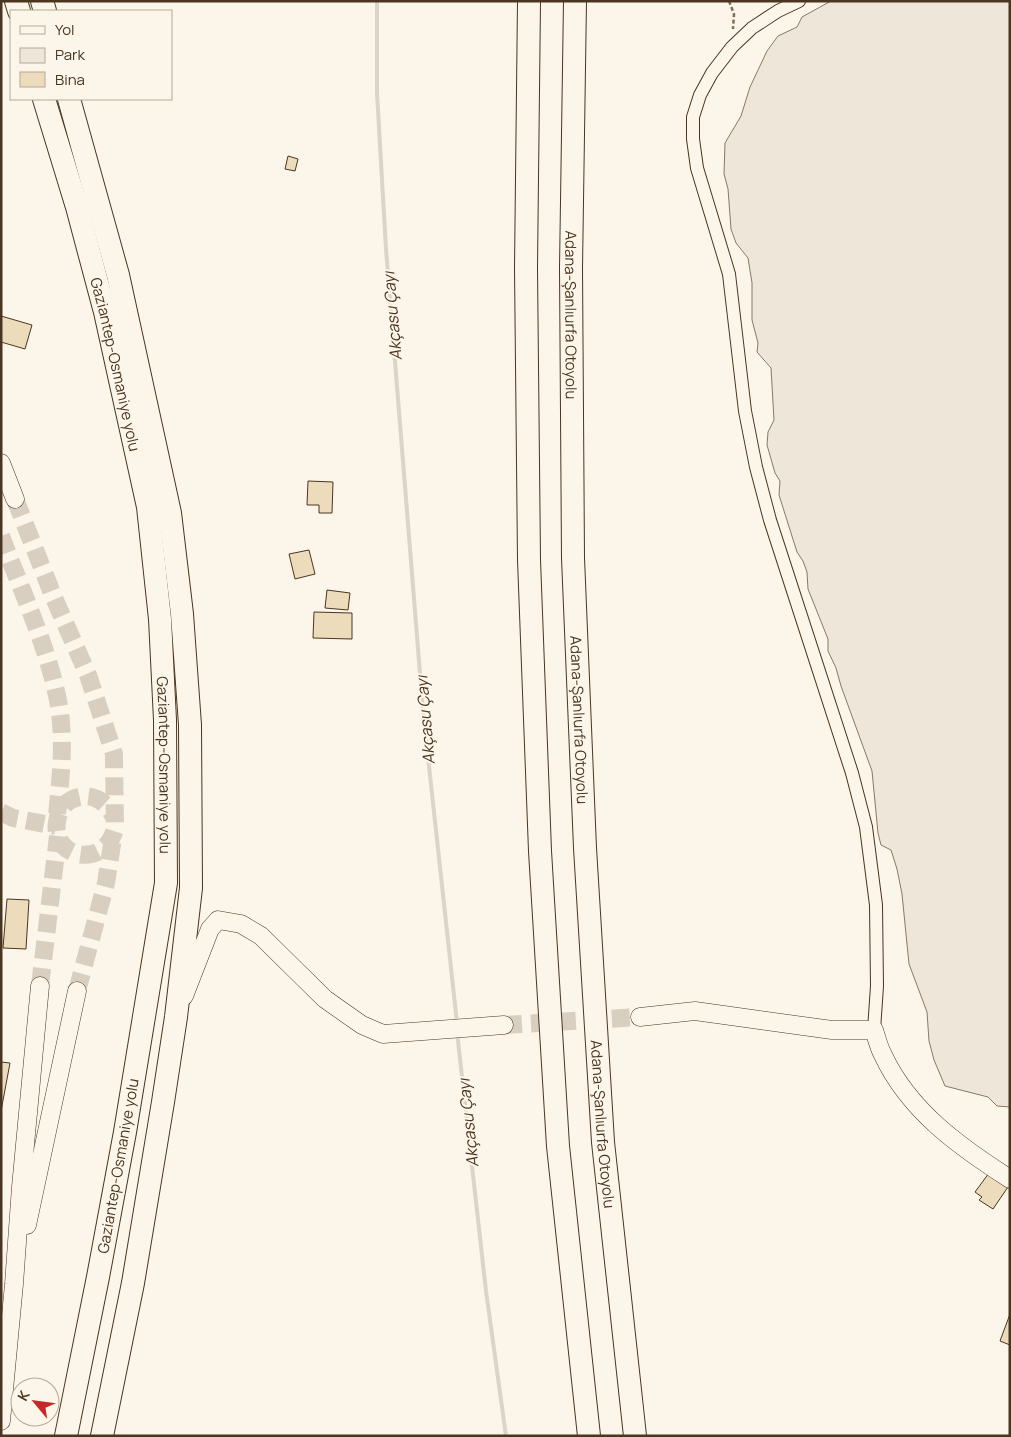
<svg xmlns="http://www.w3.org/2000/svg" width="1011" height="1437" font-family="Manrope,sans-serif">
<style>
.green{fill:#ede6d9;stroke:#887966}
.lines{fill:none;stroke-linecap:round;stroke-linejoin:round}
.stream{stroke:#dcd4c6;stroke-width:4}
.building{fill:#ecdcbc;stroke:#4a3520}
.secondary-tunnel{stroke:#d8cfc1;stroke-width:18;stroke-dasharray:18 9;stroke-linecap:butt}
.street-casing{stroke:#4a3520;stroke-width:14}
.secondary-casing{stroke:#4a3520;stroke-width:19}
.highway-casing{stroke:#4a3520;stroke-width:24}
.path{stroke:#7f6f5c;stroke-width:2.5;stroke-dasharray:4 2.5;stroke-linecap:butt}
.street{stroke:#fbf6e9;stroke-width:12}
.secondary{stroke:#fbf6e9;stroke-width:18}
.highway{stroke:#fbf6e9;stroke-width:22}
.labels{text-anchor:middle;dominant-baseline:central;stroke-width:4;stroke-linejoin:round;paint-order:stroke}
.street-label{font-size:15px;fill:#4a3520;stroke:#fbf6e9}
.water-label{font-size:16px;font-style:italic;fill:#4a3520;stroke:#fbf6e9}
</style>
<rect width="100%" height="100%" fill="#fbf6e9"/>
<!-- green -->
<polygon class="green" points="831,1 1010,1 1010,1107 997,1106 988,1097 945,1086 934,1060 929,1041 927,1012 909,964 902,894 897,869 891,850 881,845 878,833 872,771 841,686 836,668 828,651 828,639 808,589 807,572 803,561 797,552 779,495 780,481 775,473 767,445 768,432 774,420 771,368 757,352 758,343 752,320 752,283 748,258 736,243 731,229 728,189 724,174 725,143 741,116 750,87 767,51 778,36 797,27 802,17"/>
<g class="lines">
<!-- stream -->
<g class="stream">
<polyline points="377,1 377,93 386,249 423,711 457,1023"/>
<polyline points="457,1032 486,1291 506,1436"/>
</g>
</g>
<!-- building -->
<g class="building">
<polygon points="288,156 298,159 295,171 285,169"/>
<polygon points="1,316 32,325 25,349 1,342"/>
<polygon points="308,481 333,482 332,513 319,513 319,505 307,505"/>
<polygon points="309,550 315,574 295,579 289,554"/>
<polygon points="327,590 350,593 348,610 325,608"/>
<polygon points="314,612 352,613 352,639 313,638"/>
<polygon points="7,899 29,900 26,949 3,948"/>
<polygon points="1,1062 10,1063 1,1111"/>
<polygon points="989,1173 1008,1187 993,1209 979,1200 982,1197 975,1192"/>
<polygon points="1010,1314 1010,1345 1000,1341"/>
</g>
<g class="lines">
<!-- secondary-tunnel -->
<g class="secondary-tunnel">
<path d="M15,499L54,598L88,675L114,754L115,829C104,870 51,858 57,822C58,813 63,804 71,800C90,790 107,801 115,819"/>
<path d="M1,536C20,587 44,638 56,691C66,732 61,774 57,816"/>
<polyline points="1,812 13,818 56,826"/>
<polyline points="40,986 58,836"/>
<polyline points="77,991 106,883 113,838"/>
<polyline points="504,1025 640,1017"/>
</g>
<!-- street casing -->
<g class="street-casing">
<polyline id="street" points="799,1 778,11 752,28 732,47 712,73 700,95 693,117 693,139 697,168 729,274 745,411 756,467 770,520 852,773 866,827 876,905 877,986 874,1030"/>
</g>
<!-- secondary casing -->
<g class="secondary-casing">
<g id="secondary">
<polyline points="1,463 15,499"/>
<polyline points="184,996 210,929 218,920 241,924 261,936 325,999 362,1025 383,1034 504,1025"/>
<path d="M640,1017L695,1011L832,1030H874C877,1039 879,1048 883,1055C909,1111 960,1147 1010,1179"/>
<polyline points="27,1225 77,991"/>
<polyline points="1,1421 14,1284 21,1187 40,986"/>
</g>
</g>
<!-- highway casing -->
<g class="highway-casing">
<g id="highway">
<polyline points="16,1 19,11"/>
<polyline points="42,1 45,11"/>
<polyline points="529,1 526,268 529,560 540,851 558,1146 589,1436"/>
<path id="s1" d="M575,1L571,268L573,558L585,848L603,1142L635,1436"/>
<path id="s2" d="M44,99L77,207L105,312L148,507L160,619L165,720L166,883L125,1132L98,1277L66,1436"/>
<polyline points="69,99 118,275 170,513 182,614 190,725 191,888 176,1017 163,1102 133,1283 102,1436"/>
</g>
</g>
<!-- path -->
<polyline class="path" points="729,1 734,14 733,29"/>
<!-- street -->
<use href="#street" class="street"/>
<!-- secondary -->
<use href="#secondary" class="secondary"/>
<!-- highway -->
<use href="#highway" class="highway"/>
</g>
<g class="labels">
<!-- street labels -->
<g class="street-label">
<text stroke="none"><textPath href="#s1" startOffset="314">Adana-Şanlıurfa Otoyolu</textPath></text>
<text stroke="none"><textPath href="#s2" startOffset="275">Gaziantep-Osmaniye yolu</textPath></text>
<text stroke="none"><textPath href="#s1" startOffset="719">Adana-Şanlıurfa Otoyolu</textPath></text>
<text stroke="none"><textPath href="#s2" startOffset="680">Gaziantep-Osmaniye yolu</textPath></text>
<text stroke="none"><textPath href="#s1" startOffset="1124">Adana-Şanlıurfa Otoyolu</textPath></text>
<text transform="translate(118 1166) rotate(-80)">Gaziantep-Osmaniye yolu</text>
</g>
<!-- water labels -->
<g class="water-label">
<text transform="translate(392 316) rotate(-95)">Akçasu Çayı</text>
<text transform="translate(425 720) rotate(-95)">Akçasu Çayı</text>
<text transform="translate(468 1123) rotate(-96)">Akçasu Çayı</text>
</g>
</g>
<!-- border -->
<rect width="1011" height="1437" fill="none" stroke="#4a3520" stroke-width="5"/>
<!-- legend -->
<rect x="10" y="10" width="162" height="90" fill="#fbf6e9" stroke="#b4a999"/>
<rect x="20" y="26" width="25" height="8" fill="#fbf6e9" stroke="#b4a999"/>
<text x="55" y="35" font-size="15" fill="#4a3520">Yol</text>
<rect x="20" y="48" width="25" height="15" fill="#ede6d9" stroke="#b4a999"/>
<text x="55" y="60" font-size="15" fill="#4a3520">Park</text>
<rect x="20" y="72" width="25" height="15" fill="#ecdcbc" stroke="#b4a999"/>
<text x="55" y="85" font-size="15" fill="#4a3520">Bina</text>
<!-- north arrow -->
<g transform="translate(35 1402) rotate(299)"><circle r="24" fill="#fbf6e9" stroke="#b4a999"/>
<path d="M0-4L9 19L0 12L-9 19Z" fill="#c62828"/>
<text y="-8" font-size="14" font-weight="bold" text-anchor="middle" fill="#4a3520">K</text>
</g>
</svg>
